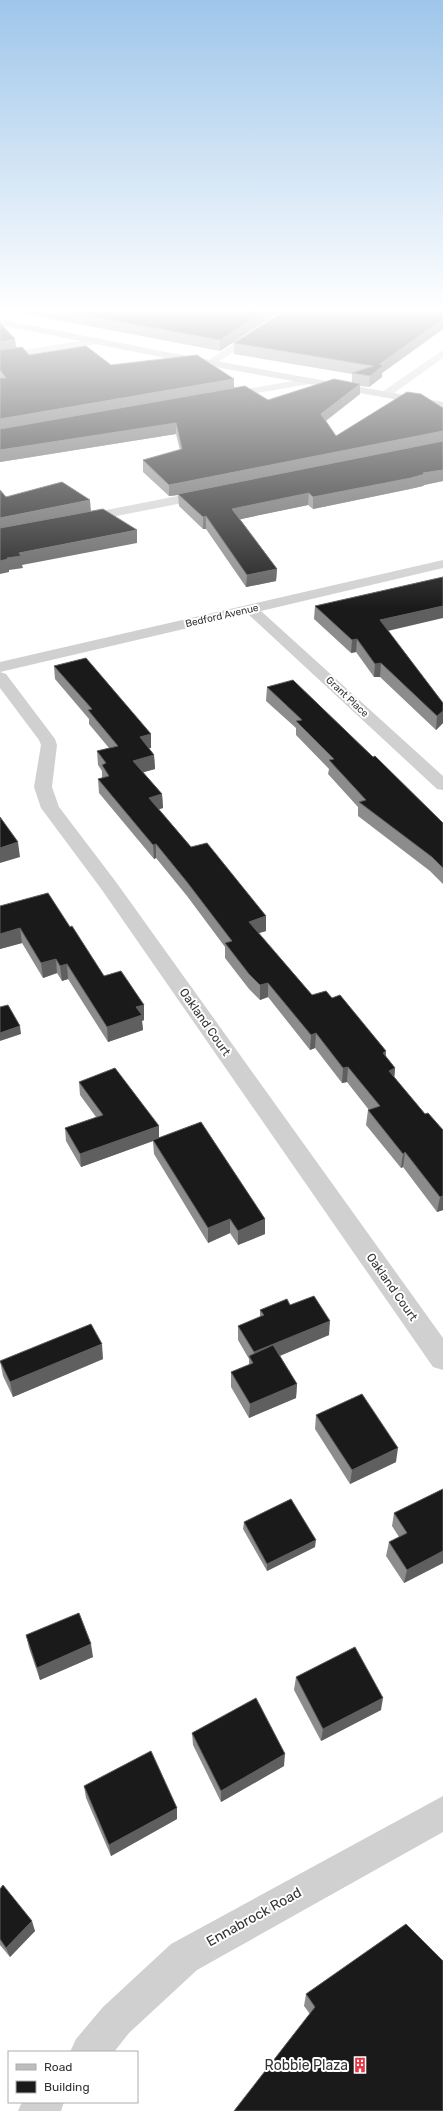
<svg xmlns="http://www.w3.org/2000/svg" width="443" height="2111" font-family="Rubik,sans-serif">
<style>
.lines{fill:none;stroke-linecap:round;stroke-linejoin:round}
.minor{fill:#d0d0d0;fill-rule:evenodd}
.secondary{fill:#bdbdbd;fill-rule:evenodd}
.wall{fill:#8c8c8c}
.shaded-wall{fill:#5f5f5f}
.building{fill:#1a1a1a;stroke:#5f5f5f}
.labels{text-anchor:middle;dominant-baseline:central;stroke-width:4;stroke-linejoin:round;paint-order:stroke}
.far-street-label{font-size:10px;fill:#333;stroke:#fff}
.street-label{font-size:12px;fill:#333;stroke:#fff}
.near-street-label{font-size:14px;fill:#333;stroke:#fff}
.near-poi-label{font-size:14px;fill:#333;stroke:#fff;text-anchor:end}
</style>
<rect width="100%" height="100%" fill="#fff"/>
<g class="lines">
<!-- minor -->
<g class="minor">
<polygon points="283,312 296,312 213,365 209,366 204,363"/>
<polygon points="99,338 103,339 104,341 103,343 0,360 0,354"/>
<polygon points="443,350 443,358 390,396 382,396 380,394 382,392"/>
<polygon points="311,378 315,379 317,381 315,383 223,399 217,396 223,393"/>
<polygon points="208,490 213,491 214,494 213,497 81,523 74,519 81,515"/>
<polygon points="443,560 443,568 261,611 443,776 443,790 437,789 248,614 0,672 0,662"/>
<polygon points="0,672 6,674 55,739 57,745 52,787 59,807 116,882 443,1338 443,1370 433,1367 102,890 41,808 34,787 41,745 39,740 0,688"/>
<polygon points="443,1796 443,1832 197,1970 129,2033 114,2052 70,2052 76,2039 103,2007 171,1944"/>
<polygon points="22,2102 64,2102 61,2111 18,2111"/>
</g>
<!-- secondary -->
<polygon class="secondary" points="0,319 166,352 443,402 443,408 166,358 0,325"/>
</g>
<!-- wall -->
<g class="wall">
<polygon points="15,312 280,312 220,351"/>
<polygon points="443,312 443,329 382,373 382,377 369,387 360,386 360,394 326,421 336,436 443,408 443,481 424,485 423,486 410,489 313,509 308,505 240,519 277,569 276,581 246,587 206,529 203,529 179,506 178,495 169,496 143,472 143,460 180,450 176,434 0,462 0,323 15,339 16,348 29,355 111,365 234,379 234,388 268,400 352,382 352,374 234,354 234,343"/>
<polygon points="315,606 388,631 443,703 443,723 436,730 380,677 374,677 356,652 351,653 314,619"/>
<polygon points="54,666 151,734 151,748 149,748 154,755 155,769 143,772 162,794 163,808 159,809 191,847 266,931 259,933 312,995 332,998 386,1056 395,1068 394,1077 425,1114 443,1210 437,1212 403,1167 401,1168 366,1125 368,1110 369,1110 347,1082 342,1083 315,1048 310,1050 268,997 260,1000 249,989 225,958 225,947 187,896 156,858 154,859 99,793 98,779 102,778 102,771 98,765 97,751 109,748 89,724 89,719 55,679"/>
<polygon points="267,687 373,757 443,823 443,884 430,871 358,816 358,807 328,774 329,769 296,735 296,728 266,701"/>
<polygon points="0,906 70,927 104,976 144,1005 144,1020 142,1021 143,1030 108,1042 68,979 62,981 57,973 43,978 22,943 0,949"/>
<polygon points="79,1082 159,1137 265,1234 238,1245 230,1233 208,1243 154,1154 153,1141 81,1167 66,1141 65,1128 96,1117 80,1095"/>
<polygon points="290,1305 329,1335 280,1356 297,1384 296,1398 249,1418 231,1387 231,1372 249,1365 249,1359 238,1340 238,1326 260,1317 260,1310"/>
<polygon points="103,1359 13,1397 3,1376 0,1361"/>
<polygon points="316,1415 396,1462 350,1484 315,1429"/>
<polygon points="443,1489 443,1563 404,1583 386,1556 389,1542 399,1537 392,1526 394,1513"/>
<polygon points="244,1522 315,1547 267,1571 243,1529"/>
<polygon points="26,1635 93,1657 40,1680 29,1648"/>
<polygon points="296,1677 381,1710 321,1741 294,1690"/>
<polygon points="192,1733 284,1766 221,1802 193,1745"/>
<polygon points="84,1786 177,1808 177,1819 111,1856 86,1798"/>
<polygon points="0,1889 35,1931 10,1957 0,1945"/>
<polygon points="443,1961 310,2014 304,2006 306,1994"/>
</g>
<!-- shaded-wall -->
<g class="shaded-wall">
<polygon points="264,312 280,312 220,351 220,340"/>
<polygon points="443,319 443,329 382,373 382,377 369,387 370,376 380,364"/>
<polygon points="15,339 16,350 0,353 0,342"/>
<polygon points="234,379 234,390 0,430 0,419"/>
<polygon points="360,384 360,394 320,425 321,414"/>
<polygon points="176,423 176,434 0,462 0,450"/>
<polygon points="443,431 443,442 178,494 178,495 169,496 169,485"/>
<polygon points="443,470 443,481 424,485 423,486 410,489 313,509 313,497 423,473"/>
<polygon points="309,493 308,505 232,521 232,509"/>
<polygon points="90,500 91,512 0,530 0,518"/>
<polygon points="206,516 206,529 203,529 203,517"/>
<polygon points="137,530 137,543 22,565 23,568 9,570 9,572 0,574 0,561 19,553"/>
<polygon points="277,569 276,581 246,587 247,575"/>
<polygon points="443,606 443,618 379,633 380,620"/>
<polygon points="357,639 356,652 351,653 352,640"/>
<polygon points="381,663 380,677 374,677 375,664"/>
<polygon points="443,711 443,723 436,730 437,716"/>
<polygon points="151,734 151,748 141,750 140,737"/>
<polygon points="154,755 155,769 134,775 133,761"/>
<polygon points="162,794 163,808 150,812 149,798"/>
<polygon points="18,842 20,857 0,863 0,848"/>
<polygon points="156,844 156,858 154,859 153,845"/>
<polygon points="266,916 266,931 249,936 249,922"/>
<polygon points="20,928 22,943 0,949 0,934"/>
<polygon points="56,959 57,973 43,978 41,963"/>
<polygon points="67,964 68,979 62,981 60,966"/>
<polygon points="268,983 268,997 260,1000 260,985"/>
<polygon points="144,1005 144,1020 142,1021 143,1030 108,1042 107,1027 136,1007"/>
<polygon points="20,1026 21,1034 0,1041 0,1033"/>
<polygon points="316,1033 315,1048 310,1050 311,1035"/>
<polygon points="386,1051 385,1066 383,1053"/>
<polygon points="348,1067 347,1082 342,1083 343,1068"/>
<polygon points="395,1068 394,1083 389,1071"/>
<polygon points="159,1126 159,1139 153,1140 153,1141 81,1167 80,1154"/>
<polygon points="405,1152 403,1167 401,1168 403,1154"/>
<polygon points="443,1196 443,1210 437,1212 440,1197"/>
<polygon points="230,1219 230,1233 208,1243 208,1228"/>
<polygon points="265,1219 265,1234 238,1245 238,1231"/>
<polygon points="330,1321 329,1335 253,1367 254,1352"/>
<polygon points="102,1344 103,1359 13,1397 10,1382"/>
<polygon points="297,1384 296,1398 249,1418 250,1404"/>
<polygon points="398,1448 396,1462 350,1484 352,1470"/>
<polygon points="316,1540 315,1547 267,1571 267,1564"/>
<polygon points="443,1551 443,1563 404,1583 407,1570"/>
<polygon points="91,1644 93,1657 40,1680 37,1668"/>
<polygon points="383,1698 381,1710 321,1741 323,1729"/>
<polygon points="285,1754 284,1766 221,1802 221,1791"/>
<polygon points="177,1808 177,1819 111,1856 109,1845"/>
<polygon points="32,1921 35,1931 10,1957 6,1948"/>
</g>
<!-- building -->
<g class="building">
<polygon points="68,312 264,312 220,340"/>
<polygon points="283,312 443,312 443,319 380,364 383,366 370,376 352,373 373,366 234,343"/>
<polygon points="0,323 15,339 0,342"/>
<polygon points="86,346 111,365 197,355 234,379 0,419 0,378 6,378 0,370 0,350 22,347 29,355"/>
<polygon points="334,379 360,384 321,414 336,436 407,392 421,394 443,408 443,431 169,485 143,460 182,449 176,423 0,450 0,429 245,386 268,400"/>
<polygon points="443,441 443,470 423,473 425,474 411,478 313,497 309,493 232,509 277,569 247,575 206,516 203,517 178,494"/>
<polygon points="62,482 90,500 0,518 0,490 6,497"/>
<polygon points="103,509 137,530 19,553 21,556 7,558 8,559 0,561 0,528"/>
<polygon points="443,577 443,606 380,620 443,703 443,711 437,716 381,663 375,664 357,639 352,640 315,606"/>
<polygon points="86,658 151,734 140,737 154,755 133,761 162,794 149,798 191,847 207,843 266,916 249,922 312,995 326,991 332,998 340,995 386,1051 383,1053 395,1068 389,1071 425,1114 428,1113 443,1130 443,1196 440,1197 405,1152 403,1154 368,1110 380,1106 348,1067 343,1068 316,1033 311,1035 268,983 260,985 249,974 225,943 232,941 187,882 156,844 153,845 98,779 109,776 102,765 106,763 97,751 118,746 88,710 92,709 54,666"/>
<polygon points="293,680 373,757 375,756 443,823 443,868 432,857 359,802 366,800 329,760 334,759 296,721 302,720 267,687"/>
<polygon points="0,817 18,842 0,848"/>
<polygon points="48,893 70,927 72,926 104,976 121,971 144,1005 136,1007 142,1015 107,1027 67,964 60,966 56,959 41,963 20,928 0,934 0,906"/>
<polygon points="8,1005 20,1026 0,1033 0,1007"/>
<polygon points="115,1068 159,1126 80,1154 65,1128 103,1115 79,1082"/>
<polygon points="201,1122 265,1219 238,1231 230,1219 208,1228 153,1140"/>
<polygon points="314,1296 330,1321 254,1352 238,1326 264,1315 260,1310 287,1299 290,1305"/>
<polygon points="91,1324 102,1344 10,1382 0,1361"/>
<polygon points="273,1345 297,1384 250,1404 231,1372 253,1363 249,1356"/>
<polygon points="362,1394 398,1448 352,1470 316,1415"/>
<polygon points="443,1489 443,1551 407,1570 389,1542 407,1533 394,1513"/>
<polygon points="291,1499 316,1540 267,1564 244,1522"/>
<polygon points="79,1613 91,1644 37,1668 26,1635"/>
<polygon points="355,1647 383,1698 323,1729 296,1677"/>
<polygon points="256,1698 285,1754 221,1791 192,1733"/>
<polygon points="151,1751 177,1808 109,1845 84,1786"/>
<polygon points="3,1885 32,1921 6,1948 0,1939 0,1889"/>
<polygon points="406,1924 443,1961 443,2111 234,2111 315,2007 306,1994"/>
</g>
<!-- sky -->
<linearGradient id="sky" x2="0" y2="1"><stop stop-color="#9ec6ea"/><stop offset="0.51" stop-color="#fff"/><stop offset="1" stop-color="#fff" stop-opacity="0"/></linearGradient>
<rect width="443" height="608" fill="url(#sky)"/>
<!-- icons -->
<defs>
<g id="building-bare" transform="scale(1.2)"><path d="M-4-6H4V6H1V3H-1V6H-4ZM-2.5-4.3h1.7v1.8h-1.7ZM.8-4.3h1.7v1.8H.8ZM-2.5-1h1.7V.8h-1.7ZM.8-1h1.7V.8H.8Z" fill="#e63946" stroke="#fff" stroke-width="2.5" paint-order="stroke"/></g>
</defs>
<g fill-rule="evenodd">
<use href="#building-bare" x="360" y="2065"/>
</g>
<g class="labels">
<!-- far-street labels -->
<g class="far-street-label">
<text transform="translate(222 616) rotate(-13)">Bedford Avenue</text>
<text transform="translate(347 697) rotate(43)">Grant Place</text>
</g>
<!-- street labels -->
<g class="street-label">
<text transform="translate(205 1022) rotate(55)">Oakland Court</text>
<text transform="translate(392 1287) rotate(55)">Oakland Court</text>
</g>
<!-- near-street labels -->
<g class="near-street-label">
<text transform="translate(254 1917) rotate(-29)">Ennabrock Road</text>
</g>
<!-- near-poi labels -->
<g class="near-poi-label">
<text x="348" y="2065">Robbie Plaza</text>
</g>
</g>
<!-- legend -->
<rect x="8" y="2051" width="130" height="52" fill="#ffffff" stroke="#adadad"/>
<rect x="16" y="2064" width="20" height="6" fill="#bdbdbd" stroke="#adadad"/>
<text x="44" y="2071" font-size="12" fill="#333333">Road</text>
<rect x="16" y="2081" width="20" height="12" fill="#1a1a1a" stroke="#adadad"/>
<text x="44" y="2091" font-size="12" fill="#333333">Building</text>
</svg>
